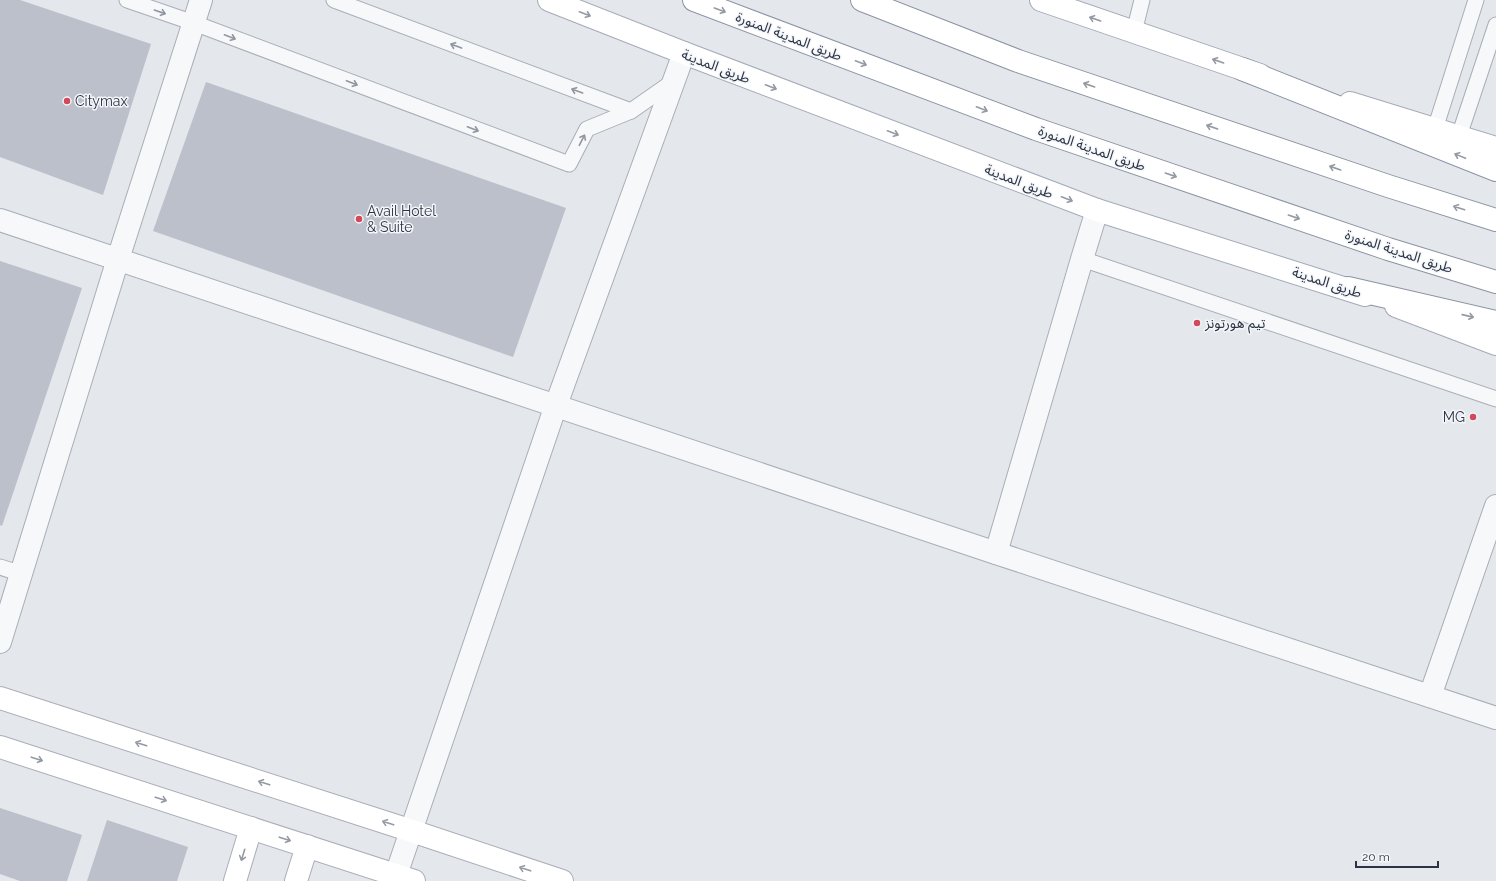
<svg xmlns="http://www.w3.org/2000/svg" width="1496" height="881" font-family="Raleway,'Noto Sans Arabic',sans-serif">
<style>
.building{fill:#bbc0ca}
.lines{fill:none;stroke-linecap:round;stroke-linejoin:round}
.lane-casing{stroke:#a9aeb7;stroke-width:17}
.street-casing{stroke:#a9aeb7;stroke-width:24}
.secondary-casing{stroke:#a9aeb7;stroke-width:24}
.primary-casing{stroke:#a3abb8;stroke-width:24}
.highway-casing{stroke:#8b94a3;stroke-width:24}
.lane{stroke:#f7f8fa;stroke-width:15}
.street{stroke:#f7f8fa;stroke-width:22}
.secondary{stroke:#fff;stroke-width:22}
.primary{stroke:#fff;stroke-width:22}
.highway{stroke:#fff;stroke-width:22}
.oneway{stroke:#959aa2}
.oneway2{stroke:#9196a0}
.poi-dot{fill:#d1495b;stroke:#f4f6f9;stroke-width:1.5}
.labels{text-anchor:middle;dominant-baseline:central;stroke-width:3;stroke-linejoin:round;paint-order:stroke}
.street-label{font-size:14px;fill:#2b3445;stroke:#f4f6f9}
.poi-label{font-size:14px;fill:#2b3445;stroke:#f4f6f9;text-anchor:start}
</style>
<rect width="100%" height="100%" fill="#e4e7ec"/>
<!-- building -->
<g class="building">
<polygon points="0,0 20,0 151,44 103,195 0,157"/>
<polygon points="206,82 566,208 513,357 153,231"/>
<polygon points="0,261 82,288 2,526 0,525"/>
<polygon points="0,808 82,835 67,881 20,881 0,874"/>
<polygon points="107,820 188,847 177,881 87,881"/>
</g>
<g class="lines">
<!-- lane casing -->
<g class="lane-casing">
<g id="lane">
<polyline points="127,0 194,23 569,164 587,129 631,111"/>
<polyline points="334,0 631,111 674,81"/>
<polyline points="1134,32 1142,0"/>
<polyline points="1435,129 1476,0"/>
<polyline points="1459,136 1496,25"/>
<polyline points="1082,259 1496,399"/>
<polyline points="0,567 22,574"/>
</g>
</g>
<!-- street casing -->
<g class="street-casing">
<g id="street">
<polyline points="0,220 996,553 1496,718"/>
<polyline points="996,553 1082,259 1097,210"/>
<polyline points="0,642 118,259 201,0"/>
<polyline points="1430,696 1496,506"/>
<polyline points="396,875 556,405 684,53"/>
</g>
</g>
<!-- secondary casing -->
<g class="secondary-casing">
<g id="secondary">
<polyline points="0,698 412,831 562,881"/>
<polyline points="0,747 414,881"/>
<polyline points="235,881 251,828"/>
<polyline points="296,881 307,846"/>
</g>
</g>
<!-- primary casing -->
<g class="primary-casing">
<g id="primary">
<polyline points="549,0 684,53 1097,210 1365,295"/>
<polyline points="1041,0 1260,75"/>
<polyline points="1350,103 1496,148"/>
<polyline points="1396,306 1496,344"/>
</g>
</g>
<!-- highway casing -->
<g class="highway-casing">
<g id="highway">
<polyline points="694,0 1036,129 1388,249 1496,282"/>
<polyline points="862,0 1018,61 1388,186 1496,220"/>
<polyline points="1242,69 1496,170"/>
<polyline points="1348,288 1496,322"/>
</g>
</g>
<!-- lane -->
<use href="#lane" class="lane"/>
<!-- street -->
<use href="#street" class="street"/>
<!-- secondary -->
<use href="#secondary" class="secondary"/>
<!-- primary -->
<use href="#primary" class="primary"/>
<!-- highway -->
<use href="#highway" class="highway"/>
</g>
<!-- one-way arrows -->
<defs><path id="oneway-shaft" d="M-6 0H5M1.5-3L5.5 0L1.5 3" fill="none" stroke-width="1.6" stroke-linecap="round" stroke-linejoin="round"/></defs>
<g class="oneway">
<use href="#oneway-shaft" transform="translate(720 10) rotate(20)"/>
<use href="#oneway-shaft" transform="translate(585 14) rotate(21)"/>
<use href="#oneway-shaft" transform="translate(1095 19) rotate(-161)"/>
<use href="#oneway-shaft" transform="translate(1218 61) rotate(-161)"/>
<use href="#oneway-shaft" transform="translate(861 63) rotate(21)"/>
<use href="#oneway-shaft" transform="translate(1089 85) rotate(-161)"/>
<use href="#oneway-shaft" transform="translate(771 87) rotate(21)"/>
<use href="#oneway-shaft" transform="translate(982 109) rotate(21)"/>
<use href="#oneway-shaft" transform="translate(1212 127) rotate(-161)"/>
<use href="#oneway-shaft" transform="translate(893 133) rotate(21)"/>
<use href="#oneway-shaft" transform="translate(1460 156) rotate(-158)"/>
<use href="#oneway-shaft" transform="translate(1335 168) rotate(-161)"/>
<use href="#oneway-shaft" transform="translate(1171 175) rotate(19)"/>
<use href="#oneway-shaft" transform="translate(1067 199) rotate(21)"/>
<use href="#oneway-shaft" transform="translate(1459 208) rotate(-162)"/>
<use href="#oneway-shaft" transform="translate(1294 217) rotate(19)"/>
<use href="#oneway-shaft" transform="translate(1468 316) rotate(13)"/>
<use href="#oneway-shaft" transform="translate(141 744) rotate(-162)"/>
<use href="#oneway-shaft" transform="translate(37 759) rotate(18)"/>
<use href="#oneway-shaft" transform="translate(264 783) rotate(-162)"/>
<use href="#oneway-shaft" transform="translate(161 799) rotate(18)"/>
<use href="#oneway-shaft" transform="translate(388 823) rotate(-162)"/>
<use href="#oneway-shaft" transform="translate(285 839) rotate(18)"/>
<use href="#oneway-shaft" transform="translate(243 855) rotate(107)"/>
<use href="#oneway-shaft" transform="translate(525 869) rotate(-162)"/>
</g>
<g class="oneway2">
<use href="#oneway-shaft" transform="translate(160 12) rotate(19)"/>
<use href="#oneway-shaft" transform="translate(230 37) rotate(21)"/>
<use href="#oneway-shaft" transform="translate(456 46) rotate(-160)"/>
<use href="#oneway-shaft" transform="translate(352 83) rotate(21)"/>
<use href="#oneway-shaft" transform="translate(577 91) rotate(-160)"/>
<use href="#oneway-shaft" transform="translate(473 129) rotate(21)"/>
<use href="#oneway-shaft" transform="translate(582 140) rotate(-63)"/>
</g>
<!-- markers -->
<g class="poi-dot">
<circle cx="67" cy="101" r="4"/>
<circle cx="359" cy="219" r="4"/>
<circle cx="1197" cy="323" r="4"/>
<circle cx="1473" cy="417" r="4"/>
</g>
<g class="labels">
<!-- street labels -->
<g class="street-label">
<text transform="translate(789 36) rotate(21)">طريق المدينة المنورة</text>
<text transform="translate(716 66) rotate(21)">طريق المدينة</text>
<text transform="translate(1092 148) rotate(19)">طريق المدينة المنورة</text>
<text transform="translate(1019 181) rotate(21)">طريق المدينة</text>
<text transform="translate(1399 251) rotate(18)">طريق المدينة المنورة</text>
<text transform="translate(1327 282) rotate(18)">طريق المدينة</text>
</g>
<!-- poi labels -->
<g class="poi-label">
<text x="75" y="101">Citymax</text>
<text x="367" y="211">Avail Hotel<tspan x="367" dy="16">&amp; Suite</tspan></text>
<text x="1205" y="323">تيم هورتونز</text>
<text x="1465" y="417" text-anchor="end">MG</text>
</g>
</g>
<!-- scale -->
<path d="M1356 861v6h82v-6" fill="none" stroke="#2b3445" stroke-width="2"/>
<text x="1362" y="861" font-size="12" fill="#2b3445" stroke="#f4f6f9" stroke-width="3" paint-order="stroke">20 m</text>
</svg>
